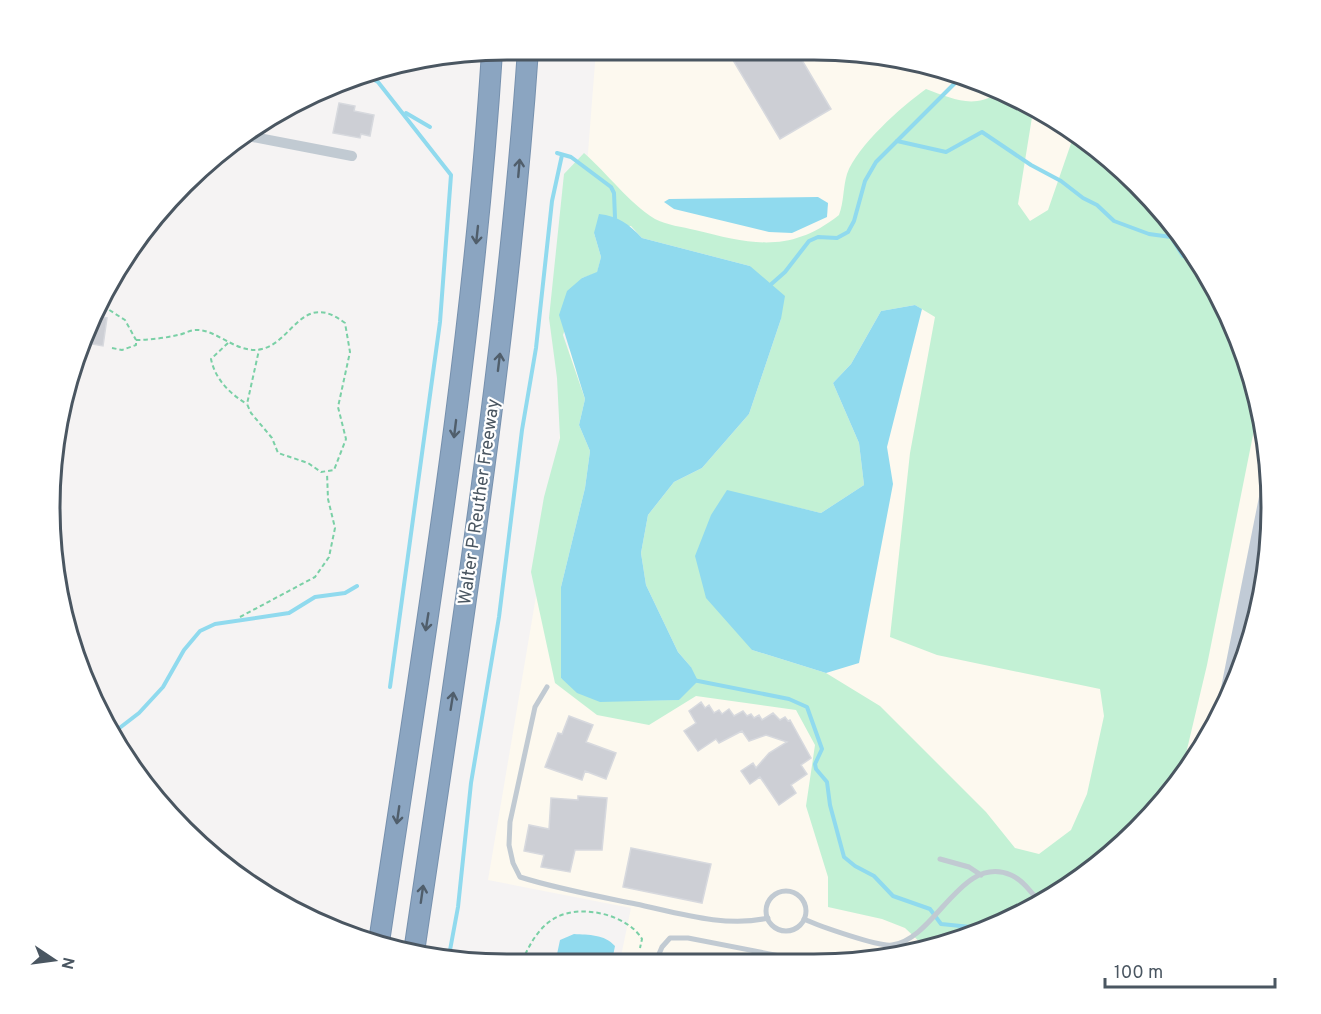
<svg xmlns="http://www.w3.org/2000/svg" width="1321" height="1014" font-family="Overpass,sans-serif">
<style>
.commercial{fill:#fdf9ef}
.green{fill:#c3f1d5;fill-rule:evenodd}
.water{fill:#90daee}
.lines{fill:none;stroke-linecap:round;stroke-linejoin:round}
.stream{stroke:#90daee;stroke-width:4}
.building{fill:#cdcfd5;stroke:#d7d9de;stroke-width:1.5}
.highway-casing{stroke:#7690ad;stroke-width:22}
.path{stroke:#7ad0a6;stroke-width:2;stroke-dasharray:4.5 3;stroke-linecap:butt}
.lane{stroke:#c1cad2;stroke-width:5}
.street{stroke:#c1cad2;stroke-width:10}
.secondary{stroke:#c1cbd6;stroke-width:15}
.highway{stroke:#8ba5c1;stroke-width:20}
.oneway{stroke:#505e6b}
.labels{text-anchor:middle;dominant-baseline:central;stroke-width:4.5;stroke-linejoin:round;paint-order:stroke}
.street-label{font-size:18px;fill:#4a5661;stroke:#fff}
.rim{fill:none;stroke:#4a5661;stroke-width:3}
</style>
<rect width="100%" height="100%" fill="#f5f3f3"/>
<!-- commercial -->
<polygon class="commercial" points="596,50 844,50 933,65 1068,127 1138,184 1194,253 1237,332 1263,417 1267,463 1222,694 1210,732 1195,761 1138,830 1068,887 989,930 873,961 620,961 631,908 488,880 554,490 584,204"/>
<!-- green -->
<path class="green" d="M926,89C951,98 972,109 996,94L1033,111L1018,204L1030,221L1048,210L1075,132L1138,184L1194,253L1237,332L1259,405L1207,665L1180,779L1138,830L1068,887L989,930L925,947L905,928L882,919L828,907V877L806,806L815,745L796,710L696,696L649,725L597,715L555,683L531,572L544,497L560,438L557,378L549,318L564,174L584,153C608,174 628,202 655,219C666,225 683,227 695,230C751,244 790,254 839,215C844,202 843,187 847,174C857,146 902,106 926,89ZM631,226L642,238L750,266L781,319L749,414L702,468L674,482L648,515L641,553L646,585L678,652L691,667L679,700L600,701L561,678V587L585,488L590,451L579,425L585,399L563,335L582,278L597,273L601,257L594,233ZM915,305L935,317L910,453L890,637L937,655L1100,689L1104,716L1087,794L1071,830L1039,854L1015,848L986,812L880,706L826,673L752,650L727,491L821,513L864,485L859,443L833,383L851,364L881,311Z"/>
<!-- water -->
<g class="water">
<polygon points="818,197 828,203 827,217 792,233 769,232 674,209 664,202 669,199"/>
<path d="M599,214C618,216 629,224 642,238L750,266L785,296L781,319L749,414L702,468L674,482L648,515L641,553L646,585L678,652L691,667L698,681L679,700L600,702L577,693L561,678V587L585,488L590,451L579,425L585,399L559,315L567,291L582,278L597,272L601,257L594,233Z"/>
<polygon points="915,305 922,309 887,447 893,484 859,663 826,673 752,650 706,598 695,556 711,515 727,490 821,513 864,485 859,443 833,383 851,364 881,311"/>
<path d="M574,934C589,935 604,934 615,946L612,961L556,959L560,940Z"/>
</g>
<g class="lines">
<!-- stream -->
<g class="stream">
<polyline points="366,75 378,82 451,175 440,322 390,687"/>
<polyline points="406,113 430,127"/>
<polyline points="897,141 946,152 982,132 1031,165 1061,181 1083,198 1097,205 1114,221 1149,234 1171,237 1183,256 1199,262"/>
<polyline points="557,153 571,157 611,187 614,193 615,218"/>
<polyline points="768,287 785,272 809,241 818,237 837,238 848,232 854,221 865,181 876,162 960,78"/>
<polyline points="693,680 789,699 807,707 822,749 815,764 816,769 827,782 830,805 844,857 855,866 874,876 893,896 930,909 941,924 991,929"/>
<polyline points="113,733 139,713 163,687 184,650 200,631 215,624 289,613 315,597 345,593 357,586"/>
<polyline points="321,924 321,919"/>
<polyline points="448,961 458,907 471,783 499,617 522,430 536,348 552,201 562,155"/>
</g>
</g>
<!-- building -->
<g class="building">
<polygon points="727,50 796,50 831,109 780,139"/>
<polygon points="339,103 355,106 354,111 374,115 370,136 361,134 360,138 333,133"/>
<polygon points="93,316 107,318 103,346 86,343"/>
<polygon points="701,702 705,708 709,705 714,713 719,710 722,714 729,709 734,716 743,711 747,716 751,714 754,718 759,715 762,720 773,713 780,720 785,717 788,721 790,720 811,758 801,765 807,774 791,785 796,793 779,805 760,777 750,784 741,771 753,763 756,768 769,753 787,742 766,735 749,741 742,731 719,743 716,739 698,751 684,731 696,723 689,711"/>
<polygon points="569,716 593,725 586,742 616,753 606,779 585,771 582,780 545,767 558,733 562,734"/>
<polygon points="578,796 607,798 602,850 575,850 570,872 541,867 544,855 524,851 529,825 549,829 551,798 578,800"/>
<polygon points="631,848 711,864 702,903 623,887"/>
</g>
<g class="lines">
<!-- highway casing -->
<g class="highway-casing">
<g id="highway">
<path d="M379,942C423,646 473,351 492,52"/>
<path d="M414,952C458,652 507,353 528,50"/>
</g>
</g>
<!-- path -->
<g class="path">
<polyline points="103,306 125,320 136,340"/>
<path d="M228,343L211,359C215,379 230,394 247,404"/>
<path d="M112,348L122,350L136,345V340C150,340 165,338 178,335C184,334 190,330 196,330C217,329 237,355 262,349C293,342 302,290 345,323L350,352L338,407L346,439L334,470L321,472L308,463L278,453L272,438L251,413L247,404L259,350"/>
<polyline points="240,617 315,577 329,557 335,528 328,499 327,473"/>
<path d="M522,961C530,944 539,926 557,917C582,904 628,915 642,939L640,948"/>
</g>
<!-- lane -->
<g class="lane">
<path d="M547,687L535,707L510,822L509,845L513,863L520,877C558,889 597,896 636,904C678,913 726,928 768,918"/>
<polyline points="940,859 969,867 981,875"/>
<circle cx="786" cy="911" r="20"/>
<path d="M804,919C819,926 879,947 892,945C936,939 961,853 1011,875C1025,881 1030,893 1041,902"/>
<polyline points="656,961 662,947 670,938 688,938 806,961"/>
</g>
<!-- street -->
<g class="street">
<polyline points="1048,120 1049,118"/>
<polyline points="248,136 352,156"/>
</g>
<!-- secondary -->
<polyline class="secondary" points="1226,701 1269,485"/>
<!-- highway -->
<use href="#highway" class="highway"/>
</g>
<!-- one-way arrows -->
<defs><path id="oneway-shaft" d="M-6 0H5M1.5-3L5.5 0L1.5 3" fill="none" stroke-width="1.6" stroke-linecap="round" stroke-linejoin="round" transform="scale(1.5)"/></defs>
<g class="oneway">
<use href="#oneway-shaft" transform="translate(519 168) rotate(-85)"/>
<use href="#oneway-shaft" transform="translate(477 235) rotate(96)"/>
<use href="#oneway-shaft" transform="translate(499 362) rotate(-83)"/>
<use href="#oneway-shaft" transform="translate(455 429) rotate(97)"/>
<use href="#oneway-shaft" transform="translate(427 622) rotate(99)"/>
<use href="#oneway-shaft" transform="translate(452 701) rotate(-81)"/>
<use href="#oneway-shaft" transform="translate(398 815) rotate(98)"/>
<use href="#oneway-shaft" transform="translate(422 894) rotate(-82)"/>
</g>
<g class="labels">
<!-- street labels -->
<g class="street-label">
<text transform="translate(480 502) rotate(-82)">Walter P Reuther Freeway</text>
</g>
</g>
<!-- crop -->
<path d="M0 0H1321V1014H0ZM507 60H814A447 447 0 0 1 1261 507V507A447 447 0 0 1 814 954H507A447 447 0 0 1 60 507V507A447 447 0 0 1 507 60Z" fill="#fff" fill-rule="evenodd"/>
<path class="rim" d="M507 60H814A447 447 0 0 1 1261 507V507A447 447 0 0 1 814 954H507A447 447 0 0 1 60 507V507A447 447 0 0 1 507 60Z"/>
<!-- north arrow -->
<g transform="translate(54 960) rotate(103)" stroke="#ffffff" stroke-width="4.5" paint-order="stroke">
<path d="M0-4.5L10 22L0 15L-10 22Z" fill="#4a5661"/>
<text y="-9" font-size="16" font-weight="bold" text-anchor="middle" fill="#4a5661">N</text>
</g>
<!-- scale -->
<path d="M1105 978v9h170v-9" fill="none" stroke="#4a5661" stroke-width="3"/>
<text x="1114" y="978" font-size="18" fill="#4a5661" stroke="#ffffff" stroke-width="4.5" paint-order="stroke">100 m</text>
</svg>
